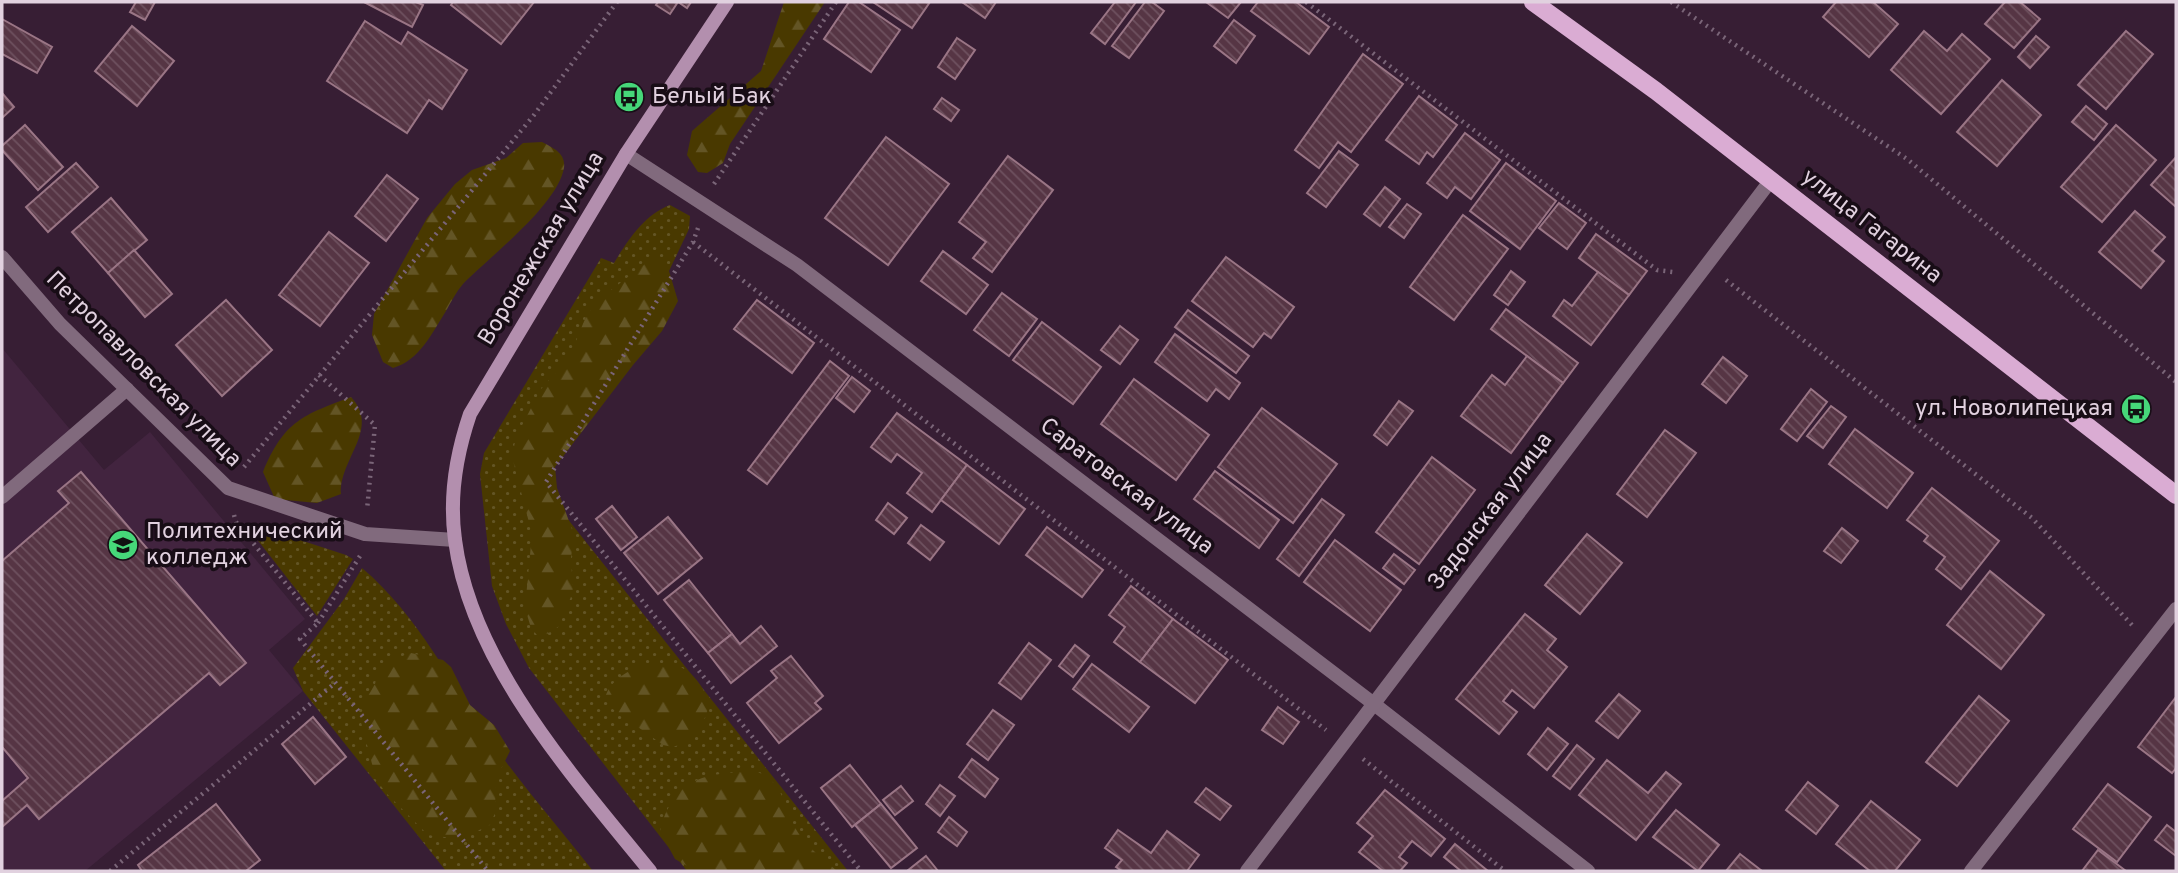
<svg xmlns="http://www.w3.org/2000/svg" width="2178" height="873" font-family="Overpass,sans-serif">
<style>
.built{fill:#42243f}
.grass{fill:url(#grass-dots)}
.forest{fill:url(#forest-firs)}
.building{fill:url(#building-back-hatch);stroke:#9a7585;stroke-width:2}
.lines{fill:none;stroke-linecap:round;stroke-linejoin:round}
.path{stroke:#7a6578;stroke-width:4.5;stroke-dasharray:2 5;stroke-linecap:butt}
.lane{stroke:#816a7d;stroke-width:14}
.street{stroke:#816a7d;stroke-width:14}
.secondary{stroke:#b38fae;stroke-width:14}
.primary{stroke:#daacd3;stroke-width:18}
.labels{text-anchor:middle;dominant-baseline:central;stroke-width:7;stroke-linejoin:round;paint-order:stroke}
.poi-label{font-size:23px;fill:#e1d1df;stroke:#180d16;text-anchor:start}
.street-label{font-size:23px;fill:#e1d1df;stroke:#180d16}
</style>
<defs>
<pattern id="grass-dots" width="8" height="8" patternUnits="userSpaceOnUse" patternTransform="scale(1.75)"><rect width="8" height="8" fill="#493900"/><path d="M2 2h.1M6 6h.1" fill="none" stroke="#635525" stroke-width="1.8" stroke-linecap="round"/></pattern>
<pattern id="forest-firs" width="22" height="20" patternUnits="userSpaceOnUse" patternTransform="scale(1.75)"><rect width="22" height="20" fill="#493900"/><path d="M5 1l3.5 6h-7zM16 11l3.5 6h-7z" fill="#635525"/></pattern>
<pattern id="building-back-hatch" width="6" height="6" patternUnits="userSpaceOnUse" patternTransform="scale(1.75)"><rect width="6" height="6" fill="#563544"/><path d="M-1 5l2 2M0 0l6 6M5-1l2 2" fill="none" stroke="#6e515f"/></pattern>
</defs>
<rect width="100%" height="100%" fill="#371e34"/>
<!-- built -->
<polygon class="built" points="2,348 104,470 150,432 305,619 269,650 303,691 85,871 2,871"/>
<!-- grass -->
<g class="grass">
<path d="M670,205L690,216L689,229L669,271L539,483L848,871H687L529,668L506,624L492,586L480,474L484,453L601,258L614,263C628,240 644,215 670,205Z"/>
<polygon points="248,523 346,555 353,559 317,616 245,524"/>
<path d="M362,568C418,615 452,685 493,744C524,788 560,829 593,871H446L303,691L293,668L344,599Z"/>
</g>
<!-- forest -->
<g class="forest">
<polygon points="784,2 825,2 730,144 723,163 707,173 698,172 687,155 692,131 761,71"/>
<path d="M542,142C553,148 566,153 564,168C557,206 489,257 463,284C456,292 451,302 446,311C432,333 420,360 393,368L383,362L372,335L374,314L427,218L455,184L472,170L506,158L523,143Z"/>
<polygon points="654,257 669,271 678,301 662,331 633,365 555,467 557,488 574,535 571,558 573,592 558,627 547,634 537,635 531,628 525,608 532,534 512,457 516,437 541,389 569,358 587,314 602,297"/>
<path d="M351,397C381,429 339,459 341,494L317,503L275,499L263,472C284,421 303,415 351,397Z"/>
<polygon points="411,653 443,660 451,667 470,705 494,725 510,751 496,779 495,813 490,825 460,839 428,835 386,793 376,779 361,722 365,701 375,684 380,664"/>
<path d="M643,664C654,664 667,664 677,666C692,669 711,695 708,709C705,720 698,731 693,740L673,747L663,745L610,707L605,698C610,680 627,672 643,664Z"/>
<path d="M753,771C783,777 784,808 797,831C806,847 824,859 837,871H696L675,859L660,831C674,778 702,774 753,771Z"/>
</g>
<!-- building -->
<g class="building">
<polygon points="136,2 155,2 145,20 130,12"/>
<polygon points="364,2 416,2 423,5 412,27"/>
<polygon points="453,2 534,2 501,44 451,5"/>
<polygon points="658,2 691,2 687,8 678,2 670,14 656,5"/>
<polygon points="849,2 859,2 900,30 871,72 824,39"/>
<polygon points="873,2 930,2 912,28"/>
<polygon points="962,2 996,2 985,18"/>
<polygon points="1115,2 1136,2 1105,44 1091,33"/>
<polygon points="1145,2 1152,2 1164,11 1129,58 1112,46"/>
<polygon points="1206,2 1241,2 1228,18"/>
<polygon points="1258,2 1296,2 1329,27 1309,54 1251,11"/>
<polygon points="1836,2 1873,2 1898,24 1869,57 1823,17"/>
<polygon points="2005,2 2020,2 2040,19 2014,48 1985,24"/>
<polygon points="2,19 52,47 37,73 2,54"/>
<polygon points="1234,20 1255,36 1236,63 1214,46"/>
<polygon points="365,21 401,44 408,32 467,70 442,109 429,100 407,133 327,81"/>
<polygon points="132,26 174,61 137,106 95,71"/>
<polygon points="1924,31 1947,51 1962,34 1990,59 1941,114 1891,70"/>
<polygon points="2126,31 2153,54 2106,109 2078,85"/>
<polygon points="2036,36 2049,47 2030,68 2018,57"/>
<polygon points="957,38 975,50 955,79 938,67"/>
<polygon points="1363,54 1403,84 1351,152 1338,142 1319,168 1295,150"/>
<polygon points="2002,80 2041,115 1997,166 1957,132"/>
<polygon points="2,93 14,107 2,118"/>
<polygon points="1419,96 1457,125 1433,157 1427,152 1419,164 1386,140"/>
<polygon points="942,98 959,110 951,121 934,109"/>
<polygon points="2086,106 2107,124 2094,140 2072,122"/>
<polygon points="25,125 63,167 38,190 2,150 2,146"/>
<polygon points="2116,125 2156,160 2102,222 2061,187"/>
<polygon points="1465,133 1500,160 1471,199 1455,187 1447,198 1427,183"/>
<polygon points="886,137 949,184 888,265 825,218"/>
<polygon points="1339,151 1358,165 1326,207 1307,193"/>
<polygon points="1008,156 1053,190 992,272 973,258 986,242 959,222"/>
<polygon points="2176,157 2176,207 2151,185"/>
<polygon points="76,163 98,187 48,232 26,207"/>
<polygon points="1506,163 1556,201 1520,249 1470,211"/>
<polygon points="387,175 418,199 386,241 355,216"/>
<polygon points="1385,187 1400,199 1380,226 1364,214"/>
<polygon points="111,198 147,240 108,273 72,232"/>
<polygon points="1559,203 1586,223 1567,249 1539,228"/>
<polygon points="1407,204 1421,214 1404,238 1389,227"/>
<polygon points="2135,211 2165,237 2152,251 2164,261 2141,288 2099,252"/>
<polygon points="1463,215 1508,249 1454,320 1410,287"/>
<polygon points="329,232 369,263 320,326 279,295"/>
<polygon points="1596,234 1647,271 1629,295 1579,258"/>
<polygon points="134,250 172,294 145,317 108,273"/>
<polygon points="943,251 988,285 966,314 921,281"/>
<polygon points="1226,257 1294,307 1271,338 1264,333 1253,347 1192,301"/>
<polygon points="1511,271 1525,282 1508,305 1494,295"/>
<polygon points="1598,272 1629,295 1591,345 1553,316 1564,300 1572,306"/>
<polygon points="1002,293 1037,319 1009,356 974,330"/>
<polygon points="226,300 272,350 222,396 176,345"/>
<polygon points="757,300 814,343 792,373 734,329"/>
<polygon points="1506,309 1578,363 1563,383 1491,329"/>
<polygon points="1188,310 1249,356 1236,373 1175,327"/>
<polygon points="1042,322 1101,367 1073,404 1013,360"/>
<polygon points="1120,326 1138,340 1120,364 1101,350"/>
<polygon points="1175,334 1240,383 1229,399 1216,389 1207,401 1155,362"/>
<polygon points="1527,356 1563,383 1511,453 1461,416 1492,375 1505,385"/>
<polygon points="1723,357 1747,376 1726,403 1702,384"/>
<polygon points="830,361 849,376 767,484 748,470"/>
<polygon points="852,377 870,391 854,412 836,398"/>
<polygon points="1134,379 1209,435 1176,480 1101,424"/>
<polygon points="1811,389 1827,402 1797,441 1781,429"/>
<polygon points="1399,401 1413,411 1387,445 1374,435"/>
<polygon points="1831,406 1846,417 1823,448 1807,436"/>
<polygon points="1262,408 1337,464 1293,523 1218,467"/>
<polygon points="897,413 967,465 932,512 907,493 922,473 897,454 891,462 871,447"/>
<polygon points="1855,429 1913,473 1887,508 1829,464"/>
<polygon points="1665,430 1696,453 1647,517 1617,494"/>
<polygon points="1432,457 1475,490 1419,564 1376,532"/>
<polygon points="967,465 1025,509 999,544 941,500"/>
<polygon points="1215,471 1279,520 1259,548 1194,499"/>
<polygon points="81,472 246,663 220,685 209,673 39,819 27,805 2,827 2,801 28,778 2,747 2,561 69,503 58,491"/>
<polygon points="1932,488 1999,541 1961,589 1936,569 1945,557 1924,541 1928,536 1907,520"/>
<polygon points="1322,499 1344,515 1299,576 1277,559"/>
<polygon points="888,503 907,518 894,534 876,520"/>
<polygon points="612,506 637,537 621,550 596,519"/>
<polygon points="668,517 702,558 658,594 624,553"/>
<polygon points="921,525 944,542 930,560 908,543"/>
<polygon points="1047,527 1103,570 1082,597 1026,555"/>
<polygon points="1842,528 1858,541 1841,563 1824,551"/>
<polygon points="1587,534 1622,563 1580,614 1545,585"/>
<polygon points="1335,540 1401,590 1370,631 1304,582"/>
<polygon points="1394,554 1415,570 1404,584 1383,568"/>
<polygon points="1990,571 2044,615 2001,669 1947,625"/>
<polygon points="689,580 732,634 708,653 664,600"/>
<polygon points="1131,586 1173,619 1140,662 1114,642 1125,627 1109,615"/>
<polygon points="1525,614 1556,639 1547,650 1567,667 1534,708 1512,690 1503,701 1517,712 1499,734 1456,699"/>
<polygon points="1173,619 1228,660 1195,703 1140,662"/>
<polygon points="761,626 777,646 731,683 708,653 732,634 740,644"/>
<polygon points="1029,643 1051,660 1021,699 999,683"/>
<polygon points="1075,645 1089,656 1073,677 1059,666"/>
<polygon points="791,656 823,696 815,703 821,709 779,743 747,703 777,678 771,671"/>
<polygon points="1092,664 1149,707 1129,732 1073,689"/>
<polygon points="1619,694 1640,711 1618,738 1596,721"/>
<polygon points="1979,696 2009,721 1957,786 1926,762"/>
<polygon points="2176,697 2176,768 2172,773 2138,747"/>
<polygon points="1278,707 1299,722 1283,744 1262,730"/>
<polygon points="993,710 1014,725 988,760 967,744"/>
<polygon points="313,717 346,757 315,784 282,744"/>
<polygon points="1548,728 1568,744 1547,770 1528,754"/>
<polygon points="1577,745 1594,759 1570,789 1553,776"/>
<polygon points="972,759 998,779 985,797 959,777"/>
<polygon points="1607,760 1648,793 1666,772 1681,784 1636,840 1579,795"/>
<polygon points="850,765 881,804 852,827 821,788"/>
<polygon points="1808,782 1838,806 1816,834 1786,810"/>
<polygon points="2108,784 2151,817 2117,862 2073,829"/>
<polygon points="940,785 955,796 940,816 926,804"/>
<polygon points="901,786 913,801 895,815 883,800"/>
<polygon points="1206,788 1231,806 1220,820 1195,802"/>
<polygon points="1385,790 1445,839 1431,856 1412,841 1399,857 1407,863 1400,871 1383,871 1359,852 1373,836 1357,823"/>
<polygon points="1871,801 1920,840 1895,871 1870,871 1836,844"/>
<polygon points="216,804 260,860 246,871 142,871 138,865"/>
<polygon points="881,804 917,848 891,868 855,825"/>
<polygon points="1676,810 1719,845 1698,871 1653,837"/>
<polygon points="949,817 967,832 957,846 938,832"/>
<polygon points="2167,825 2176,832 2176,856 2155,840"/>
<polygon points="1118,830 1151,853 1167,831 1199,855 1187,871 1122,871 1116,867 1122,860 1105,848"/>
<polygon points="1455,844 1488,871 1461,871 1444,857"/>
<polygon points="2098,850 2126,871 2082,871"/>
<polygon points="1740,854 1762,871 1726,871"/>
<polygon points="926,856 938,871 907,871"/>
</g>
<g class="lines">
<!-- path -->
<g class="path">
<polyline points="1306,2 1657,270 1673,272"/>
<polyline points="1671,2 1907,159 2176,382"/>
<polyline points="714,184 836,2"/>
<polyline points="698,228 693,242 546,482 861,871"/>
<polyline points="693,242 1326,730"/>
<polyline points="1726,280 2032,518 2132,625"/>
<polyline points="319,375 375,425 367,510"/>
<polyline points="244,467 534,115 617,2"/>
<polyline points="234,515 236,522 318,623 300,639 488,871"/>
<polyline points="318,623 360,556"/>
<polyline points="1363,759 1505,871"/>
<polyline points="110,871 335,683"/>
</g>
<!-- lane -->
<polyline class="lane" points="2,497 127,389"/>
<!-- street -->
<g class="street">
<polyline points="626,154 797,265 1374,704 1588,871"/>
<polyline points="2,257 60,324 228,488 365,534 455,540"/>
<polyline points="1247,871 1771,180"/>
<polyline points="1971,871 2176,609"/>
</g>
<!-- secondary -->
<path class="secondary" d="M650,871C574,777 471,664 455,540C449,497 456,455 470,414L626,154L727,2"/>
<!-- primary -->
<polyline class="primary" points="1533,2 1656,91 2176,495"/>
</g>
<!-- icons -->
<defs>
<g id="bus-disc" transform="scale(1.575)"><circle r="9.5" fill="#46d779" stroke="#180d16"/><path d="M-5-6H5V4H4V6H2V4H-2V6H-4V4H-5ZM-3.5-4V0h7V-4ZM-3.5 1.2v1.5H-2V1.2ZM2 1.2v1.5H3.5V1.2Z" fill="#111"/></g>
<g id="university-disc" transform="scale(1.575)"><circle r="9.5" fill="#46d779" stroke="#180d16"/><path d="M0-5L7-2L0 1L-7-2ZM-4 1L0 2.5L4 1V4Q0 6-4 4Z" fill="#111"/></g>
</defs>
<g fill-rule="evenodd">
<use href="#bus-disc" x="629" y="97"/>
<use href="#bus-disc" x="2136" y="409"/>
<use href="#university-disc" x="123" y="545"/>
</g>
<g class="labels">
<!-- poi labels -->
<g class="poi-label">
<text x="652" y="97">Белый Бак</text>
<text x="2113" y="409" text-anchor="end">ул. Новолипецкая</text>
<text x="146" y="532">Политехнический<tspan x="146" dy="26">колледж</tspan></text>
</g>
<!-- street labels -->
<g class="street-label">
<text transform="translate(1871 227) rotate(38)">улица Гагарина</text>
<text transform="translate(542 249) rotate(-59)">Воронежская улица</text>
<text transform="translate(143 370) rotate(45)">Петропавловская улица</text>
<text transform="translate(1126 487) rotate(37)">Саратовская улица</text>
<text transform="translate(1491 512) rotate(-53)">Задонская улица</text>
</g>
</g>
<!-- border -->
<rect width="2178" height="873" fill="none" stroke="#e1d1df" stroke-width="7"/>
</svg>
